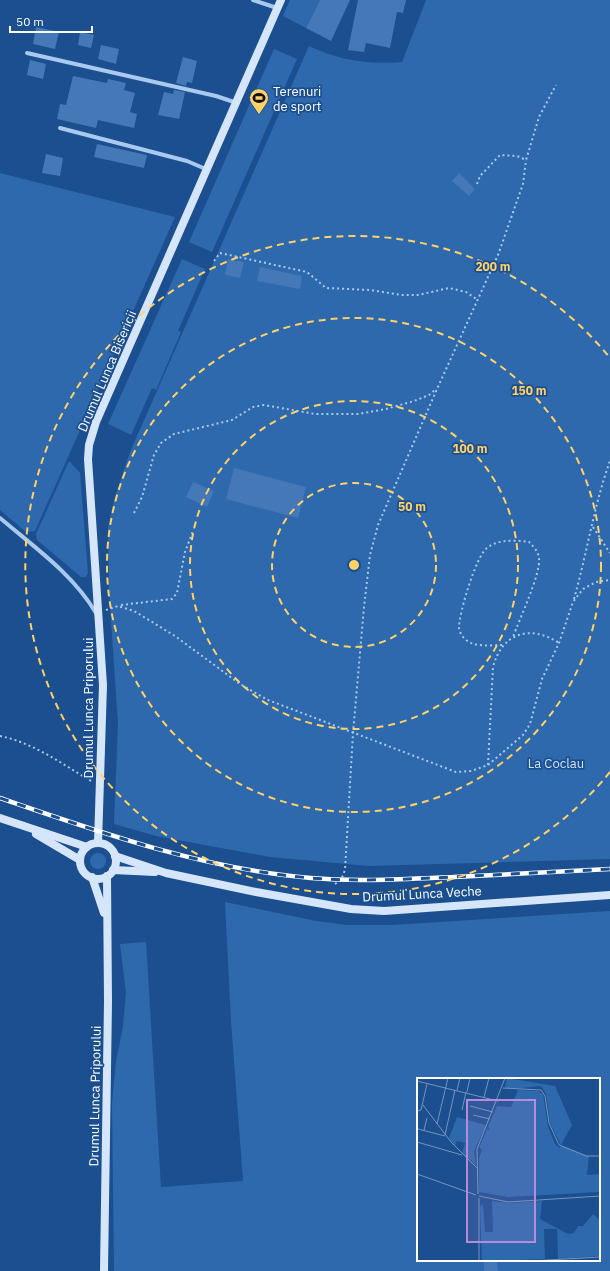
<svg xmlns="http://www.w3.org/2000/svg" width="610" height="1271" font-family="'IBM Plex Sans',sans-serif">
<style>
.green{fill:#2e69ad;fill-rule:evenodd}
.building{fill:#4478b7}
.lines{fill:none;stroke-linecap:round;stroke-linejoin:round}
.path{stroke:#a9c9ee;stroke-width:2;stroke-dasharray:2 3;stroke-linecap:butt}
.street{stroke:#a9c9ee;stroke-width:4}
.secondary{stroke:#d6e6fa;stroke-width:8}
.rail-casing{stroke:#fff;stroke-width:4.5}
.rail{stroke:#1b4f8f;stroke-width:3;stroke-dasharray:9;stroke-linecap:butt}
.ring{fill:none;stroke:#ffd166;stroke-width:2;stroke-dasharray:7 5}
.labels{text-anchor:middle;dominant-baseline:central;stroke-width:3.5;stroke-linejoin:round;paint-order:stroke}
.poi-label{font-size:13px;fill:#fff;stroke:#1b4f8f;text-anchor:start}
.street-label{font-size:13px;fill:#fff;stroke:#1b4f8f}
.park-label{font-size:13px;fill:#cfe3fa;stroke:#1b4f8f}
.inset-road{fill:none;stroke:#7695bc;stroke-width:1}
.view{fill:#b68bdc;fill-opacity:0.15;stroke:#b68bdc;stroke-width:2}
.inset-edge{fill:none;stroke:#fff;stroke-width:2}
.centre{fill:#ffd166;stroke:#1b4f8f;stroke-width:2}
.ring-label{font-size:12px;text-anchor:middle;font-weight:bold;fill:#ffd166;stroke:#1b4f8f;stroke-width:3.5;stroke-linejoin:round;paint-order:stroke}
</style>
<rect width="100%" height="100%" fill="#1b4f8f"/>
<!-- green -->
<g class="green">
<polygon points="290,0 320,0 306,28 283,16"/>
<path d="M426,0H610V859L369,866L270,857L156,836L114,824L118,724L109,591L108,527L114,500L130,452L309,46C339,60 368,65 402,62Z"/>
<polygon points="274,49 297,59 212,252 189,242"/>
<polygon points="0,173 175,217 35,531 26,532 0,510"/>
<polygon points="182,259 205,269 178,331 181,332 156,390 152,388 131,435 108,424"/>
<polygon points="69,461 80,473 88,573 86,577 81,577 37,540 36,534"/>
<circle cx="98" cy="861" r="8"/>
<path d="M225,902L316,921L347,925H392L610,911V1271H114L112,1103L116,1061L123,1026L126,993L120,944L146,942L161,1187L243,1181L231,1021ZM418,1079H599V1260H418Z"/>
</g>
<!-- building -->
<g class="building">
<polygon points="320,0 350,0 331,41 306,28"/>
<polygon points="358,0 406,0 403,13 397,12 390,48 366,43 364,52 348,50"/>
<polygon points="36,27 59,32 55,49 33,44"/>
<polygon points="80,32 94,35 91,48 78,45"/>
<polygon points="101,45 119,49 116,64 98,59"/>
<polygon points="183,57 197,61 192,83 187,82 186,86 176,83"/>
<polygon points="30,60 46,64 43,79 27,75"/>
<polygon points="73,76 107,83 108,79 126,83 124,90 135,93 130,112 137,114 134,128 98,120 96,128 57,119 60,104 66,105"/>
<polygon points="174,90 185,92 179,119 158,115 164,92 173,94"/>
<polygon points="97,144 147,155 144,168 94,157"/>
<polygon points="46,154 63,158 60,176 42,173"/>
<polygon points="459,173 475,189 469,196 452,181"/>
<polygon points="228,259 244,262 240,278 225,275"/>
<polygon points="260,267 302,276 300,289 257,281"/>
<polygon points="234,468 306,487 298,518 226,499"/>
<polygon points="193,482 214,491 207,507 186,497"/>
<polygon points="484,1260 497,1260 498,1271 484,1271"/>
</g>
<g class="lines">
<!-- path -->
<g class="path">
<polyline points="477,184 480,176 500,155 517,156 526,160 539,117 556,85"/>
<polyline points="214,261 220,253 307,272 326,288 370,290 402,295 418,295 449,288 466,292 478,300"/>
<polyline points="134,513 142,497 154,455 161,443 174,434 232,420 253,407 264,405 315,414 358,414 386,409 414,401 429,395 436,389"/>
<polyline points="593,527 610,553"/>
<path d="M574,599C587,553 594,505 610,461"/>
<polyline points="121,605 172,599 177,593 185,552 193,531"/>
<polyline points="106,610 118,606 134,611 175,636 240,684 268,700 456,772 471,771 488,765 523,735 530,724 542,679 559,643 573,602 583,589 596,582 610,580"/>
<path d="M502,645C490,645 473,648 464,638C462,636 459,631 459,628C459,613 476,556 487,548C498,539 516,540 529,542C533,546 538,551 539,558C541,574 519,620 513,637"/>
<path d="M0,736C34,743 62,764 91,781"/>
<path d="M488,765L493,667C502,633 530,624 559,643"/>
<polyline points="335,884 341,880 345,870 353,733 364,607 370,555 378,525 437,389 498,255 523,184 526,160"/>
</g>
<!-- street -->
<g class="street">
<polyline points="253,0 277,8"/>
<polyline points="27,53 216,96 237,103"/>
<polyline points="60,128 187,161 208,170"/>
<path d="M0,518C34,547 73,574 96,613"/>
</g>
<!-- secondary -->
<g class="secondary">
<polyline points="0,818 87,847"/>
<polyline points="36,834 80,860"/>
<polyline points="98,843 103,685 88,459 89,445 96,422 281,0"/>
<circle cx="98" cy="861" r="18"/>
<polyline points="115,856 166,873 256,892 351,909 384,911 610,895"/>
<polyline points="113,870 155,872"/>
<polyline points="92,877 104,913"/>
<polyline points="104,1271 108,1002 107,876"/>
</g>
<!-- rail casing -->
<g class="rail-casing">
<path id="rail" d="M0,798C102,833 203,869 311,878C358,882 406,879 454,877C506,874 558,872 610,869"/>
</g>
<!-- rail -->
<use href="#rail" class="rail"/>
</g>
<!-- distance rings -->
<g class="ring">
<circle cx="354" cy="565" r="82"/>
<circle cx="354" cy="565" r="164"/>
<circle cx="354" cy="565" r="247"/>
<path d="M610 772A329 329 0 1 1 610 358"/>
</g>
<!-- icons -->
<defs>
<g id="stadium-pin" transform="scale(1)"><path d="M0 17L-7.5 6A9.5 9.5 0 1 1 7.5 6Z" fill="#ffd166" stroke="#1b4f8f"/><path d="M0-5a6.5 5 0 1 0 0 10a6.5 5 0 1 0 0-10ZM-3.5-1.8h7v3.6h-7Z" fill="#111"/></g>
</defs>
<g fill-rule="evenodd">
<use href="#stadium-pin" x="259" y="98"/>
</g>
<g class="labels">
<!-- poi labels -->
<g class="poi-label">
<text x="273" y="91">Terenuri<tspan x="273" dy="15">de sport</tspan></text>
</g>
<!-- street labels -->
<g class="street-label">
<text transform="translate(107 371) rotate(-67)">Drumul Lunca Bisericii</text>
<text transform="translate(88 708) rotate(-90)">Drumul Lunca Priporului</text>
<text transform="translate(422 894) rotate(-3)">Drumul Lunca Veche</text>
<text transform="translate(95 1096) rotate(-89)">Drumul Lunca Priporului</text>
</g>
<!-- park labels -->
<g class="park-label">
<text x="556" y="763">La Coclau</text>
</g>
</g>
<!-- overview -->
<g transform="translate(417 1078)">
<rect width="183" height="183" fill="#1b4f8f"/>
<path d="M90,0L138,8L155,47L144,67L172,78L170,97L183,96V114L91,119L62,114V81L65,71L62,70L70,51L73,52L71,49L80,28L94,29L101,12L121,13L126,16L131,48L138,66L143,70L144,67L133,45L129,16L124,8L95,11L88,9ZM40,39L69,47L57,73L59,87L45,75L48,65L40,63L38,68L32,60ZM75,123L93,125L125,123L123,141L151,156L157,155L161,148H166L176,136L183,142V178L141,181L140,151H127L128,181L65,183L63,128L66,127L68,154H76Z" fill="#2e69ad"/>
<path class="inset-road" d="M0,3L81,23M86,10L124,12L128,18L132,45L142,67L169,78H183M40,12L43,0M50,14L53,0M67,19L72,0M6,27L34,64L60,90M53,28L76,34M45,32L49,14M0,33L4,32L10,6M56,37L73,41M0,46L1,51L28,58M20,46L31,0M7,52L10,40M28,57L38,12M0,64L45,77M0,96L59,117M61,116L60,71L88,0M62,118L91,124L183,118M62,120V183M114,183L183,179"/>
<path class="view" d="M50,22H118V164H50Z"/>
<rect width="183" height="183" class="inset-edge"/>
</g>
<circle cx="354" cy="565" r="6" class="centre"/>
<g class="ring-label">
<text x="493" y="271">200 m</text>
<text x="529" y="395">150 m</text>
<text x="470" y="453">100 m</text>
<text x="412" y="511">50 m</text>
</g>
<!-- scale -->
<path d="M10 26v6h82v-6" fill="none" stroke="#ffffff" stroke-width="2"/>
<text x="16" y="26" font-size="12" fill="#ffffff" stroke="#1b4f8f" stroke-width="3" paint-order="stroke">50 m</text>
</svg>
